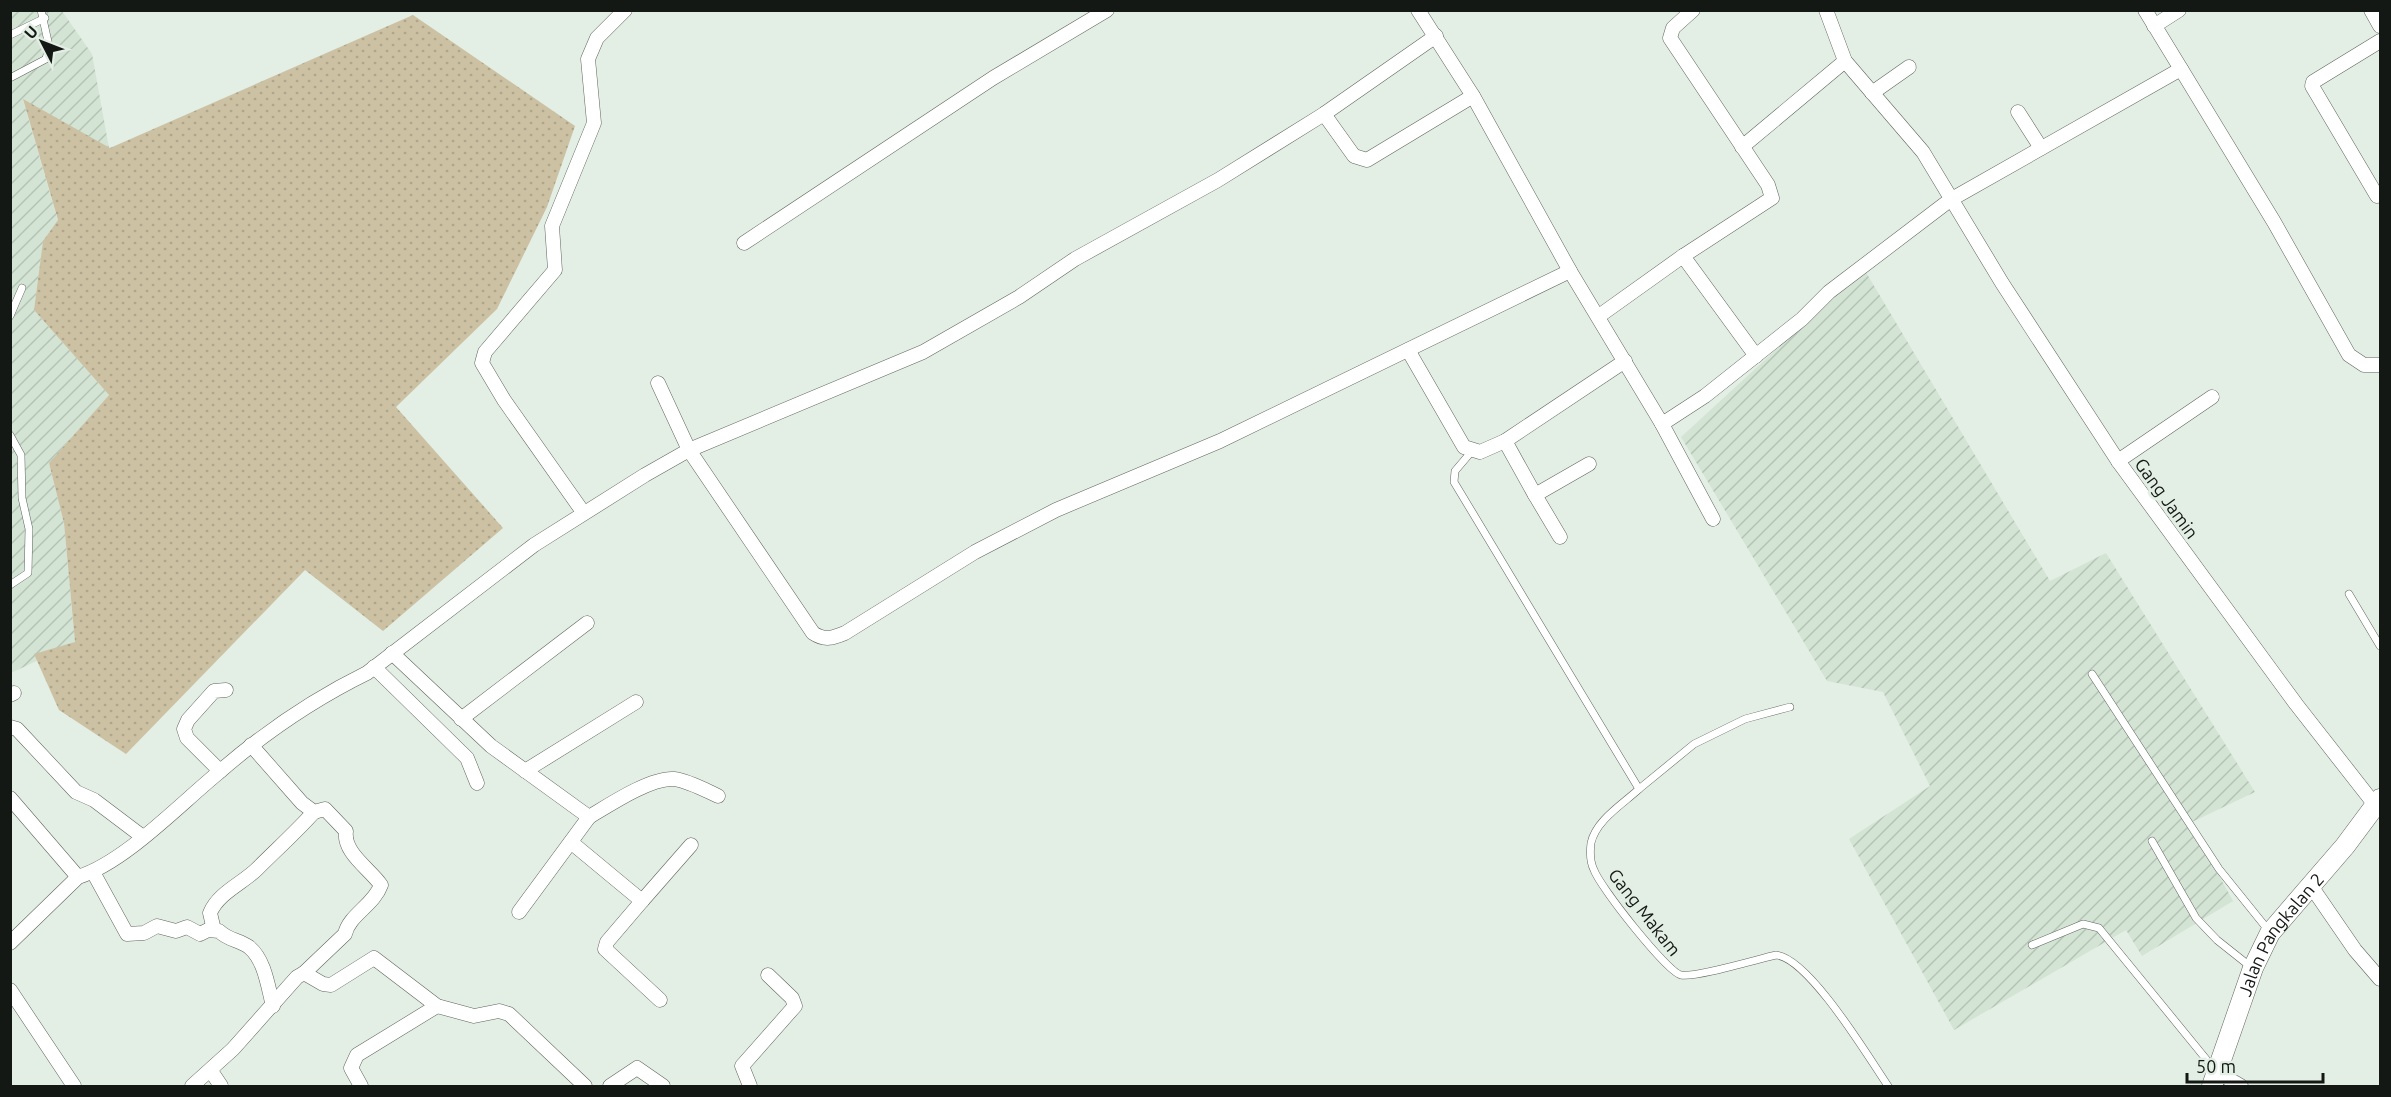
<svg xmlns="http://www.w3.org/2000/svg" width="2391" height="1097" font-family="Ubuntu,sans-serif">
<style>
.industrial{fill:url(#industrial-furrows)}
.grass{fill:url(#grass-dots)}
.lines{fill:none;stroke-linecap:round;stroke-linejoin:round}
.lane-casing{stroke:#5d665d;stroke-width:8}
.street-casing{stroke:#5d665d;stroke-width:15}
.secondary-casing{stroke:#5d665d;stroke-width:21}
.lane{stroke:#fff;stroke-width:7}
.street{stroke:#fff;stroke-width:14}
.secondary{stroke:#fff;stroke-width:20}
.labels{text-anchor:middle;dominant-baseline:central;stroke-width:6;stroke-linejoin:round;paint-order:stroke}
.street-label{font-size:18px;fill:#141814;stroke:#e3eee4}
</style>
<defs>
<pattern id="industrial-furrows" width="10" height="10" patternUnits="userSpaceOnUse" patternTransform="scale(1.5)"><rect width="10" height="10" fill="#d3e4d4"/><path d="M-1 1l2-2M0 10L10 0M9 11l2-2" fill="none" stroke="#b4c3b5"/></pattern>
<pattern id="grass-dots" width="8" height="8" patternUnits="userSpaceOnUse" patternTransform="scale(1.5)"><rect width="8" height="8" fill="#ccc1a3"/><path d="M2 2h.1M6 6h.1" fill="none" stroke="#aea58b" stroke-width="1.8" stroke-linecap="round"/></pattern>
</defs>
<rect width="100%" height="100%" fill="#e3eee4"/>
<!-- industrial -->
<g class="industrial">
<polygon points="10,11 62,11 92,54 109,148 23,100 58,221 43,242 34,310 109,395 49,463 64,523 75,643 11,673"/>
<polygon points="1864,269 2050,581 2106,553 2255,792 2190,823 2233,901 2142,956 2126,930 1954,1030 1849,839 1930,786 1883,692 1827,681 1681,437"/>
</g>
<!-- grass -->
<polygon class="grass" points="413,15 575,126 547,207 497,309 396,407 503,528 383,631 305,570 126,754 59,710 34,654 75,642 64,523 49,463 109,395 34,310 43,241 58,220 23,99 110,148"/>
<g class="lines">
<!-- lane casing -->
<g class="lane-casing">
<g id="lane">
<polyline points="10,35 45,18"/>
<polyline points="10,78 46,59 49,46 41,10"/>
<polyline points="10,316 22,288"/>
<polyline points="10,435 21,455 22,498 29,529 28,573 10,585"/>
<path d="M1472,451L1455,471L1454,482L1639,789C1623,804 1596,820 1591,843C1590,851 1590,862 1594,870C1600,887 1667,972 1681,975C1695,978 1758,959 1776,955C1809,958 1869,1058 1888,1086"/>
<polyline points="2349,594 2380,646"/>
<polyline points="2092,674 2219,869 2269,931"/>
<polyline points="1639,789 1694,744 1745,719 1790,707"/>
<polyline points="2152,841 2196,918 2217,940 2251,967"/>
<polyline points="2032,945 2083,924 2099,928 2215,1070"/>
</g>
</g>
<!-- street casing -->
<g class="street-casing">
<g id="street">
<polyline points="1418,10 1473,96 1570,271 1662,424 1705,396 1802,319 1829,292 1950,200 2181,69 2274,222 2349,355 2364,365 2380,365"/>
<polyline points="1826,10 1845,61 1923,152 2002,283 2118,461 2296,704 2375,805"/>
<polyline points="2145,10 2181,69"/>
<polyline points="2371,10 2380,26"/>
<polyline points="2154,26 2179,10"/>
<polyline points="1872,93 1909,67"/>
<polyline points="2018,112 2041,148"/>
<polyline points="1324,114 1354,156 1367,160 1473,96"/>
<polyline points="1742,147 1845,61"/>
<polyline points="2377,196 2312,86 2313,82 2380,41"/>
<polyline points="744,243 993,78 1107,10"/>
<polyline points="1683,256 1756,356"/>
<polyline points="1599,316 1683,256 1772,198 1768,185 1670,38 1673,28 1693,10"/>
<polyline points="1408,350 1464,447 1480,452 1505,441"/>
<path d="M658,383L689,450L813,633C825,641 833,638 845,633L975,552L1056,510L1220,441L1570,271"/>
<polyline points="1662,424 1713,519"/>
<polyline points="2118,461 2212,397"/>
<polyline points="1589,464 1535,495 1505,441 1625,361"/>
<polyline points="1535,495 1560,537"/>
<polyline points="583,512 504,400 482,363 485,352 555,270 552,226 594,123 588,59 597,38 625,10"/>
<path d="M392,653L491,746L589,817C609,805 651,777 674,779C689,781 705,790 718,796"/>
<polyline points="374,667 467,758 477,783"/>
<polyline points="10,695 14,693"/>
<polyline points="461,719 587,623"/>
<polyline points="10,727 17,729 76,792 94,800 143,837"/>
<path d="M251,745L302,803L314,812L325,809L346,831C343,853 369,868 381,885C374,905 349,915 345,934L304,973"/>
<polyline points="220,771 187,738 184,729 188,720 214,691 226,690"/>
<polyline points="525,771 636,702"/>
<polyline points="10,798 78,877"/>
<polyline points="572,843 642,901 607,942 605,949 660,1000"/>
<path d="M93,872L127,934L144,933L157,926L176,931L187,927L200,934L208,930L219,931C228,940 239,940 249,947C265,960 268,987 273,1006"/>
<polyline points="2311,886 2355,950 2380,979"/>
<polyline points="642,901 691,845"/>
<polyline points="519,912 589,817"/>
<path d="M214,930L210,913C218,893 243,883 257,869C276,850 296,832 314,812"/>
<path d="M10,943L78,877C125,862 179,805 218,773C264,733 312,700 367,673L534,545L645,475L689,450L923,352L1019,297L1075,259L1218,180L1324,114L1436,36"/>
<polyline points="10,990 74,1086"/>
<polyline points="211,1071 221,1086"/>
<polyline points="2218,1073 2241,1086"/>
<polyline points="192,1086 233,1049 297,977 304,973 323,984 331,985 374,958 437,1006 474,1016 499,1011 509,1014 585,1086"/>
<polyline points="361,1086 351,1068 357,1055 437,1006"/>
<polyline points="610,1086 637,1068 663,1086"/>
<polyline points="750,1086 742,1066 795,1006 792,998 768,975"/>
</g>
</g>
<!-- secondary casing -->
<g class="secondary-casing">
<g id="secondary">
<path id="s1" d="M2212,1086L2253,968L2270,933L2345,846L2380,799"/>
</g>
</g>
<!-- lane -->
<use href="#lane" class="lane"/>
<!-- street -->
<use href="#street" class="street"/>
<!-- secondary -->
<use href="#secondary" class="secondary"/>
</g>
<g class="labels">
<!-- street labels -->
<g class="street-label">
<text transform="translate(2167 498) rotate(54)">Gang Jamin</text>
<text transform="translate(1645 912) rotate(52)">Gang Makam</text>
<text stroke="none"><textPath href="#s1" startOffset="168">Jalan Pangkalan 2</textPath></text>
</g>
</g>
<!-- border -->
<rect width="2391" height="1097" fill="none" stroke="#141814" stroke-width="24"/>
<!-- north arrow -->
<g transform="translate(42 42) rotate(312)" stroke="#e3eee4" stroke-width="4.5" paint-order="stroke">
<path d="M0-4.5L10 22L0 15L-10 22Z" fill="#141814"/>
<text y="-9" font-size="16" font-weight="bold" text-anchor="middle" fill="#141814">U</text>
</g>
<!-- scale -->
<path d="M2187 1073v9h136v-9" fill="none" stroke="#141814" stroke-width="3"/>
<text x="2196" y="1073" font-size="18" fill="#141814" stroke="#e3eee4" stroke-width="4.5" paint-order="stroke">50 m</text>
</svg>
